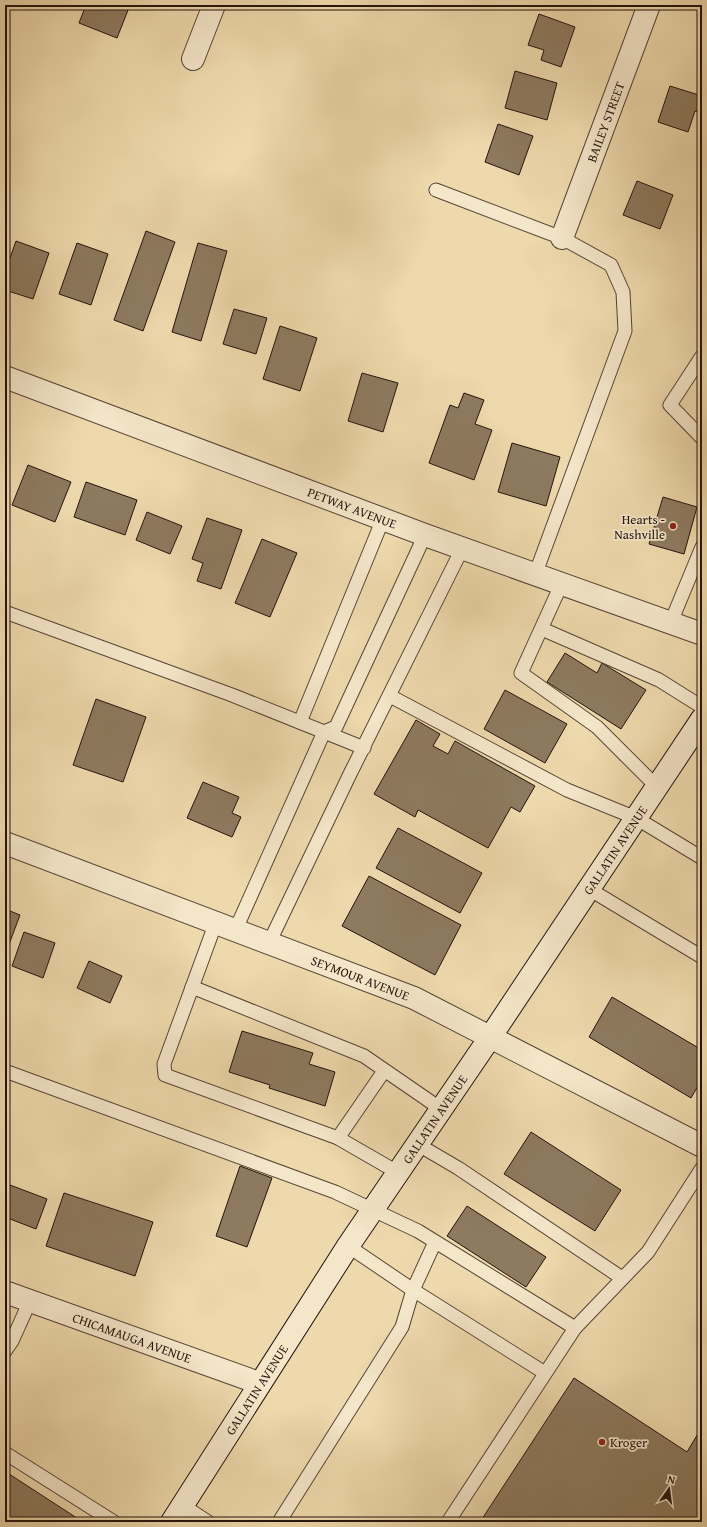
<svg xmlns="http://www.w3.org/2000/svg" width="707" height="1527" font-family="'Gentium Book Plus',serif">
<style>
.building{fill:#8d7a5f;stroke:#23130c}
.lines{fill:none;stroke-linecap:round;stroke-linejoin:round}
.lane-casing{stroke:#564434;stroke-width:15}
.street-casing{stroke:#564434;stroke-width:24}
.secondary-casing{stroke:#23130c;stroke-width:24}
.lane{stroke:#f4e6c9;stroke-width:13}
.street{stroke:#f4e6c9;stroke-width:22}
.secondary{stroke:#f4e6c9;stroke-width:22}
.poi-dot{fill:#8f2418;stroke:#f4e6c9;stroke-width:1.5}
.labels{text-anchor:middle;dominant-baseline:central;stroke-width:3.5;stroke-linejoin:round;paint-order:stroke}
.street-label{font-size:13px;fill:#23130c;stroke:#f4e6c9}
.poi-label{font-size:13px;fill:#23130c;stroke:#f4e6c9;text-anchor:end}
</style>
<rect width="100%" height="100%" fill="#eed9ac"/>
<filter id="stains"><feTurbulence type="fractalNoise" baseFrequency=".005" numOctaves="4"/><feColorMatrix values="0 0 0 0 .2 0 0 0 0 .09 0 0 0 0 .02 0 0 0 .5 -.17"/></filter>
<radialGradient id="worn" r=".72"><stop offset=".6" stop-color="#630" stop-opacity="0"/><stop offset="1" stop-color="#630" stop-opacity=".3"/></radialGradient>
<!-- building -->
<g class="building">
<polygon points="86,5 130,5 117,38 79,23"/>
<polygon points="539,14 575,27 561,67 541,60 544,50 528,45"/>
<polygon points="515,71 557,83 547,120 505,108"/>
<polygon points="670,86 702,96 702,113 695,111 688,132 658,122"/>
<polygon points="498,124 533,136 519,175 485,162"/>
<polygon points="637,181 673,195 660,229 623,215"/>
<polygon points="146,231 175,242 143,331 114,320"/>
<polygon points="16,241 49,253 33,299 5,290 5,272"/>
<polygon points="77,243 108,254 91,305 59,294"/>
<polygon points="198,243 227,251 201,341 172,332"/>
<polygon points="234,309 267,318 256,354 223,344"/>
<polygon points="280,326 317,338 300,391 263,379"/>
<polygon points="362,373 398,383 383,432 348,421"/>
<polygon points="464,393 484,400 475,424 492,430 474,480 429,463 450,405 458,408"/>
<polygon points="512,443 560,457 546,506 498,492"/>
<polygon points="28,465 71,482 55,522 12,505"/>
<polygon points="86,482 137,500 125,535 74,517"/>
<polygon points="663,497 697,507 684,554 649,544"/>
<polygon points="147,512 182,526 170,554 136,540"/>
<polygon points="207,518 242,530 221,589 197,581 203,563 192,559"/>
<polygon points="262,539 297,553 270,617 235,603"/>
<polygon points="565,653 597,673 602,663 646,690 621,729 547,682"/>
<polygon points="505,690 567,724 545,763 484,729"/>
<polygon points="96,699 146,717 123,782 73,765"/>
<polygon points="416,720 440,734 433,746 448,754 455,741 535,786 520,812 511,807 488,848 418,810 415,817 374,794"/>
<polygon points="203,782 239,797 232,813 241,817 232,837 187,818"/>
<polygon points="702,821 702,831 697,828"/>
<polygon points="398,828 482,873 460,913 376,868"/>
<polygon points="369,876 461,925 435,975 342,926"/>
<polygon points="702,907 702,919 697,916"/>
<polygon points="5,909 20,915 5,955"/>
<polygon points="24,932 55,943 43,978 12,966"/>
<polygon points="89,961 122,976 110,1003 77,988"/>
<polygon points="612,997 702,1050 702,1079 691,1098 589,1037"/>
<polygon points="242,1031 313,1053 309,1064 335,1072 325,1106 269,1088 270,1085 229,1072"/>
<polygon points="531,1132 621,1190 595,1231 504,1174"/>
<polygon points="240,1166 272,1178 247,1247 216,1236"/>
<polygon points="10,1185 47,1199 36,1229 5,1217 5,1199"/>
<polygon points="64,1193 153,1222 135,1276 46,1246"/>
<polygon points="467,1206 546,1257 526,1287 447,1236"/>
<polygon points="574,1378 687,1452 702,1427 702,1517 698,1522 480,1522"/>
<polygon points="6,1472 83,1522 5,1522"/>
</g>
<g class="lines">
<!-- lane casing -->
<g class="lane-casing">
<g id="lane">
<polyline points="436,190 562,238 611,265 623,292 625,331 535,575"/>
<polyline points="702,356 670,405 702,438"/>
<polyline points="561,585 521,673 597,727 657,787"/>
<polyline points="5,612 232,695 364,748"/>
<polyline points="671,622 702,547"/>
<polyline points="542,629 659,680 702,707"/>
<polyline points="390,696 567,790 636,818 702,858"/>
<polyline points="300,722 383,519"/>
<polyline points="589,889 702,957"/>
<polyline points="216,922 164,1064 165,1075 338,1138 397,1172"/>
<polyline points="235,931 324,732 336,727 425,535"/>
<polyline points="269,943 350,774 462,549"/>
<polyline points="192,987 364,1056 441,1109"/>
<polyline points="5,1071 335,1192 418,1231 575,1328"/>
<polyline points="338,1138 384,1071"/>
<polyline points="417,1144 458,1168 622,1278"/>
<polyline points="348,1246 413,1290 435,1242"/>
<polyline points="5,1351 12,1341 30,1301"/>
<polyline points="5,1453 114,1522"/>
<polyline points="182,1505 208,1522"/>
<polyline points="279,1522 402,1327 413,1290 545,1373"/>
<polyline points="448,1522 575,1328 648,1252 702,1168"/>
</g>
</g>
<!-- street casing -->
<g class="street-casing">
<g id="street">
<polyline points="193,59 214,5"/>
<path id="s1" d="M562,238L649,5"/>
<path id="s2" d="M5,377L425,535L702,634"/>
<path id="s3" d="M5,843L414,998L702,1146"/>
<path id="s4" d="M5,1292L259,1383"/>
</g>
</g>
<!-- secondary casing -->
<g class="secondary-casing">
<g id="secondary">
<path id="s5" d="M172,1522L348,1246L491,1036L702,719"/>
</g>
</g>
<!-- lane -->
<use href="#lane" class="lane"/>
<!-- street -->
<use href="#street" class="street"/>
<!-- secondary -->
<use href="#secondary" class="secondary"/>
</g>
<!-- markers -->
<g class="poi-dot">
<circle cx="673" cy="526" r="4"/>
<circle cx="602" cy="1442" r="4"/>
</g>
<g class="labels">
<!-- street labels -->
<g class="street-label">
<text stroke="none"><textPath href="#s1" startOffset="124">BAILEY STREET</textPath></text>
<text stroke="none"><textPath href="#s2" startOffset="371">PETWAY AVENUE</textPath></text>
<text stroke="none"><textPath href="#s5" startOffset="805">GALLATIN AVENUE</textPath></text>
<text stroke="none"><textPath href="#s3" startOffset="380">SEYMOUR AVENUE</textPath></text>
<text stroke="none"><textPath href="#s5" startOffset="481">GALLATIN AVENUE</textPath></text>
<text stroke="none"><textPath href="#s4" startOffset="135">CHICAMAUGA AVENUE</textPath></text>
<text stroke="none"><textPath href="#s5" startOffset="157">GALLATIN AVENUE</textPath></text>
</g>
<!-- poi labels -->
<g class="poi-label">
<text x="665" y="519">Hearts -<tspan x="665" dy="15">Nashville</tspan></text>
<text x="610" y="1442" text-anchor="start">Kroger</text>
</g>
</g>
<!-- margin -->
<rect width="707" height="1527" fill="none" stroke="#eed9ac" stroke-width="20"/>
<rect x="6" y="6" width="695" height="1515" fill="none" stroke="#23130c" stroke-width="2"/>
<rect x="10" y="10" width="687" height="1507" fill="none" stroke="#23130c"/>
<!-- north arrow -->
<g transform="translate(669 1489) rotate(14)" stroke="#f4e6c9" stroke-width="3" paint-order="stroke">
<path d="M0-3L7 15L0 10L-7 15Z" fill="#23130c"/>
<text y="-6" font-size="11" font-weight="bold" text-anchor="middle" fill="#23130c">N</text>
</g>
<rect width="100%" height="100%" filter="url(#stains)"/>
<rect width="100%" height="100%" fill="url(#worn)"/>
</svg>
